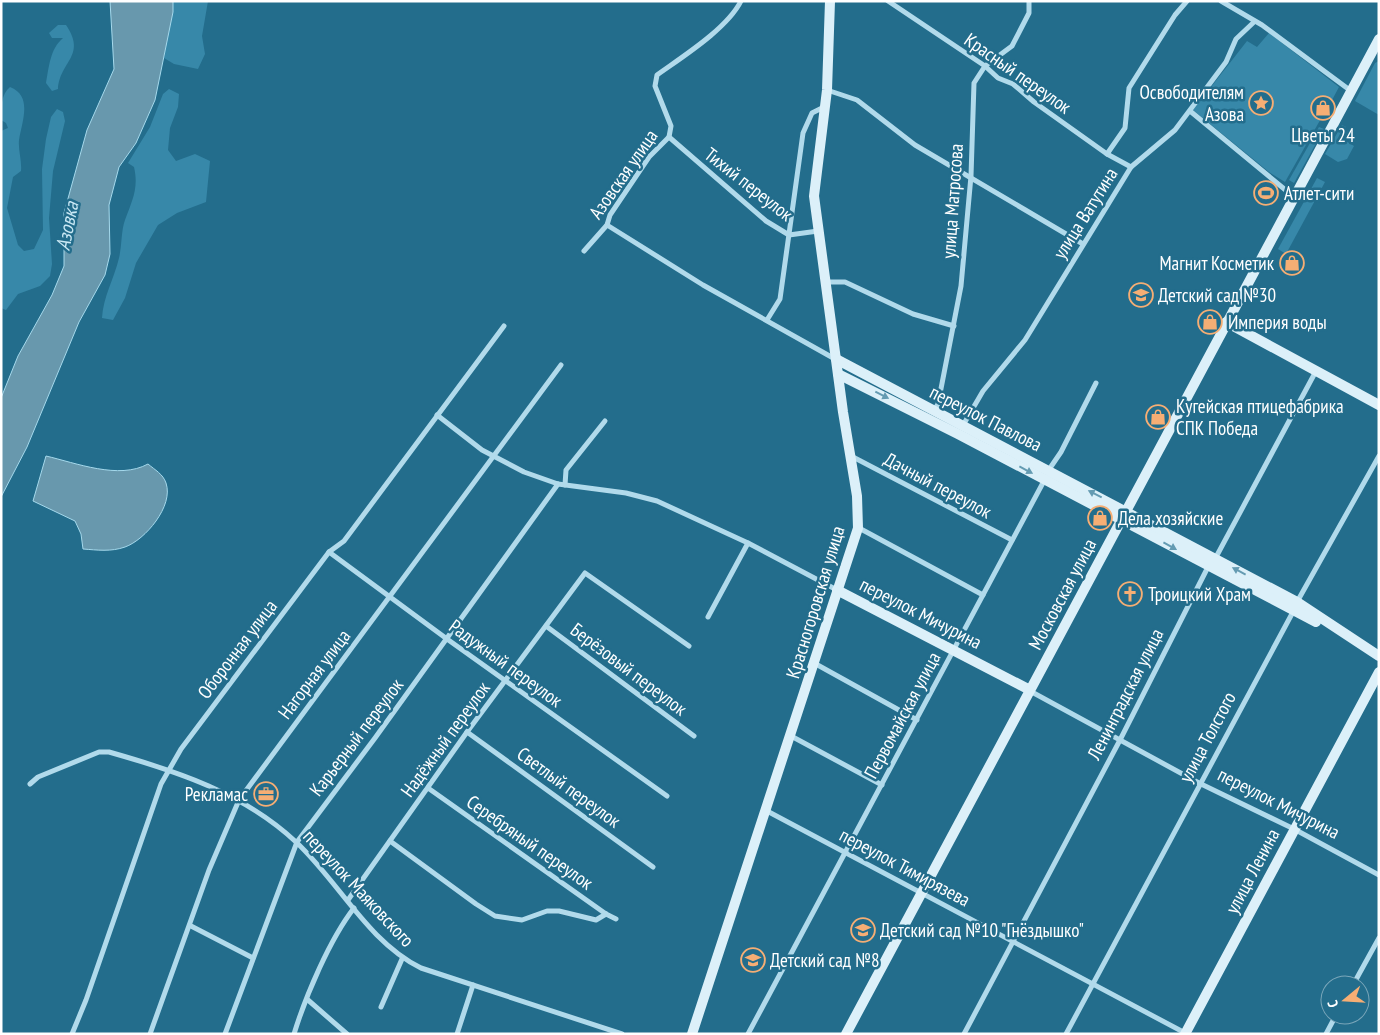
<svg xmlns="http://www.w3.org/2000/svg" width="1380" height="1035" font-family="'PT Sans Narrow',sans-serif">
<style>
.green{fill:#3788a9}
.water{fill:#6898ad;stroke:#a5d9ec}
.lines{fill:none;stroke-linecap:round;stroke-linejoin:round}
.street{stroke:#b1daeb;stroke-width:5}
.secondary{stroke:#dcf0f9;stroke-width:10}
.oneway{fill:#649bb2}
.labels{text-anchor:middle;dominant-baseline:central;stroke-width:5;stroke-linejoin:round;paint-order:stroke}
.street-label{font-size:19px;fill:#fff;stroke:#236d8c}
.poi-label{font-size:19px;fill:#fff;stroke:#236d8c;text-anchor:start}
.water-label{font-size:20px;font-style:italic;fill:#cae9f5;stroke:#236d8c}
</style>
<rect width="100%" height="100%" fill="#236d8c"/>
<!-- green -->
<g class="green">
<polygon points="173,1 208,1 202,36 205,54 198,69 174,64 164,58"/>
<path d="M58,25H66C87,56 60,61 58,89L52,91L46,83C49,67 50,49 63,38H52L49,33Z"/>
<polygon points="1269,33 1339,87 1331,102 1324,98 1316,110 1323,115 1285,182 1269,172 1193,110 1247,41 1257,47"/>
<polygon points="1379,61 1379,115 1355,101 1375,63"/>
<path d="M10,87C33,96 22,121 19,140C18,150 22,161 21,171L13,177L7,208L18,245L24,251L34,249L43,230L42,169L46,139L51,117L57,109L63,112L65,121L53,171L49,218L52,264L50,276L40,286L18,294L6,310L1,308V131L8,128L6,123L1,120C1,109 1,94 10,87Z"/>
<path d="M169,89L179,94L178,107L170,128L168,150L176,161L195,154L210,161L206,202L177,213L158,225L136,263L125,298L113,320L102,318C103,297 114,279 119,258C122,246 121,231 125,220C132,201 139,188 134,167L128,163L150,127L163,94Z"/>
<polygon points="1342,125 1346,127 1343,139 1354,146 1347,159 1338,162 1325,154"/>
<polygon points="1319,127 1324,129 1294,183 1289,180"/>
<polygon points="1317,178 1325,182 1286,254 1278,249"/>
</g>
<!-- water -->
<g class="water">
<polygon points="110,1 173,1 173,12 155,100 136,143 119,167 109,205 110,254 105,275 79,322 27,447 1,497 1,398 18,356 52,295 64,266 64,213 87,130 114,69"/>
<path d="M46,456C76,463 119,480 148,464C155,470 163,474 166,483C174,506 145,540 125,547C111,552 97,550 83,549L81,534L75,521L33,501Z"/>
</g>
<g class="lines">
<!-- street -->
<g class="street">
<polyline points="888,1 985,66 998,78 1013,84 1034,102 1107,154 1131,167"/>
<polyline points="1221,1 1262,25 1351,91"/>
<polyline points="827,90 857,100 915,145 1083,244"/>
<polyline points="1190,111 1294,197"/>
<polyline points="669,137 766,221 789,235 818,231"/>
<polyline points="1107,154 1125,128 1129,88 1175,15 1187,1"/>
<polyline points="607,225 703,285 835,359"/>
<path d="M584,251L607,225L610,215L649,157L669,137L671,126L655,86L657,75C682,57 727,29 741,1"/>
<polyline points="826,282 845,282 913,314 954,326"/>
<polyline points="767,320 780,299 803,133 812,113 824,107"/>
<polyline points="933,412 938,404 961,286 971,176 974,83 985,66 1012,46 1029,13 1029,1"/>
<polyline points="437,415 482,450 524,472 558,484 626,493 657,501 748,543 837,590"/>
<polyline points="962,427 983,391 1025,340 1131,167 1175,130 1226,62 1236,39 1254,22"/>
<polyline points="851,456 1012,540"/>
<polyline points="1048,471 1061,452 1096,383"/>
<polyline points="565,485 566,470 605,421"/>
<polyline points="859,528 983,595"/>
<polyline points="329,552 447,639 667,796"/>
<polyline points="1215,559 1316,371"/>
<polyline points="1297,602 1379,456"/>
<polyline points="708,617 748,543"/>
<polyline points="546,626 694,736"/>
<polyline points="814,663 917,720"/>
<polyline points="1030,691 1199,783 1294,829 1379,875"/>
<polyline points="467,732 653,867"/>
<polyline points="791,736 882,785"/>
<path d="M30,784L38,777L99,752H109C176,771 244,793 296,842C339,882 368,942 421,968L622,1034"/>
<polyline points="428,788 606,914 616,919"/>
<polyline points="767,811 1187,1034"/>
<polyline points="390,841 476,904 495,916 522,920 547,911 559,911 596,920 606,914"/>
<polyline points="348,900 467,732 585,573 689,646"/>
<polyline points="191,926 253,958"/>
<polyline points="1353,985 1379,938"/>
<polyline points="308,1000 347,1034"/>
<polyline points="381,1007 402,959"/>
<polyline points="72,1034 86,1000 161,784 181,749 329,552 344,541 504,326"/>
<polyline points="150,1034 209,870 239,800 561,365"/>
<polyline points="225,1034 297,842 375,738 558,484"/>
<path d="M294,1034C306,995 330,939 354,908"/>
<polyline points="457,1034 473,985"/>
<polyline points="748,1034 1045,479"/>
<polyline points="964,1034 1120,740 1209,565"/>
<polyline points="1066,1034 1294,610"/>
<polyline points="1326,1034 1336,1015"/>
</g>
<!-- secondary -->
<g class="secondary">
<polyline points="1226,322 1379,405"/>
<polyline points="836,359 1297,602 1379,656"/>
<polyline points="838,374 958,434 1316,622"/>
<polyline points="837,590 1030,690"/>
<polyline points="692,1034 858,528 857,496 843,412 814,196 827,90 830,1"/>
<polyline points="846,1034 1379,39"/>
<polyline points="1185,1034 1379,672"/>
</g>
</g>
<!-- one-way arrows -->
<defs><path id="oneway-solid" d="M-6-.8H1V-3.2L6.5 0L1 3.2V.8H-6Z" transform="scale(1.25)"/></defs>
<g class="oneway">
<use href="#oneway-solid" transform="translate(882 395) rotate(27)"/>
<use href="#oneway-solid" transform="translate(1026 470) rotate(28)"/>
<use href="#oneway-solid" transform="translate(1095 494) rotate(-153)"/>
<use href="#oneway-solid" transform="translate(1170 546) rotate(29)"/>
<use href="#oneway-solid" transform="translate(1239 571) rotate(-152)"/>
</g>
<!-- icons -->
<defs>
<g id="sight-ring" transform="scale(1.25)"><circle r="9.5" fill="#236d8c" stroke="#f6ae74" stroke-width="1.5"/><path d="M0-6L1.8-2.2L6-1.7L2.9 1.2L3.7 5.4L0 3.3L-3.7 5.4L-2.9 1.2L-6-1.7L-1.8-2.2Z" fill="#f6ae74"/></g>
<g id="shop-ring" transform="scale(1.25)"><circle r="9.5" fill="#236d8c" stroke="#f6ae74" stroke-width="1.5"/><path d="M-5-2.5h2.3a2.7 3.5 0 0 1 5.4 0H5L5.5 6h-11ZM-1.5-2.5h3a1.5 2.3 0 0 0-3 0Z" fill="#f6ae74"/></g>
<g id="stadium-ring" transform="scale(1.25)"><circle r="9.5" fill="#236d8c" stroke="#f6ae74" stroke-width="1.5"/><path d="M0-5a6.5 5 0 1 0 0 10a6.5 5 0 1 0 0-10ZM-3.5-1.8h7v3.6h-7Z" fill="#f6ae74"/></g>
<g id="school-ring" transform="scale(1.25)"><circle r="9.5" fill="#236d8c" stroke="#f6ae74" stroke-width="1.5"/><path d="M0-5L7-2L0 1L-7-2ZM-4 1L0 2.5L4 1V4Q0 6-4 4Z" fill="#f6ae74"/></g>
<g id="church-ring" transform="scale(1.25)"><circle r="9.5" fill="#236d8c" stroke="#f6ae74" stroke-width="1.5"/><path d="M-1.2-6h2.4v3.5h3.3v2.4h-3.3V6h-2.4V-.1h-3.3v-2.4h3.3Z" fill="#f6ae74"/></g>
<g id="office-ring" transform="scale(1.25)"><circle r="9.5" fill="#236d8c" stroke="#f6ae74" stroke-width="1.5"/><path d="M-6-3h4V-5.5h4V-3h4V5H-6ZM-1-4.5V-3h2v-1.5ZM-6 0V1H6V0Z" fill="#f6ae74"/></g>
</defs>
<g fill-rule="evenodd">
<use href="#sight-ring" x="1261" y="103"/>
<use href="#shop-ring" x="1323" y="108"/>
<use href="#stadium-ring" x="1266" y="193"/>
<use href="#shop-ring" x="1292" y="263"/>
<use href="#school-ring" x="1141" y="295"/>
<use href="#shop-ring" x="1210" y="322"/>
<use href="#shop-ring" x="1158" y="417"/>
<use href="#shop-ring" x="1100" y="518"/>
<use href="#church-ring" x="1130" y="594"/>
<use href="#office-ring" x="266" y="794"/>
<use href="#school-ring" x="863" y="930"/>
<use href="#school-ring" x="753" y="960"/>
</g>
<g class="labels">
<!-- street labels -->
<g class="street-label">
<text transform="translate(1018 73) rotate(35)">Красный переулок</text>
<text transform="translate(623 174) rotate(-55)">Азовская улица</text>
<text transform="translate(749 184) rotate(38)">Тихий переулок</text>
<text transform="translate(952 201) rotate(-86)">улица Матросова</text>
<text transform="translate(1085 213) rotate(-58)">улица Ватутина</text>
<text transform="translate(986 418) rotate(27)">переулок Павлова</text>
<text transform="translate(938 485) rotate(28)">Дачный переулок</text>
<text transform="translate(1062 594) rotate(-62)">Московская улица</text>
<text transform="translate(815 602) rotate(-73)">Красногоровская улица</text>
<text transform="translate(921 613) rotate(27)">переулок Мичурина</text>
<text transform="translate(237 649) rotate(-53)">Оборонная улица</text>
<text transform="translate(506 663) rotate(36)">Радужный переулок</text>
<text transform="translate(629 669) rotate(37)">Берёзовый переулок</text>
<text transform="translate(314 674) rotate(-53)">Нагорная улица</text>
<text transform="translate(1125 694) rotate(-63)">Ленинградская улица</text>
<text transform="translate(902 715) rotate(-62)">Первомайская улица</text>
<text transform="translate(356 737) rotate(-53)">Карьерный переулок</text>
<text transform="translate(1207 737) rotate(-62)">улица Толстого</text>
<text transform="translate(445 739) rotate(-54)">Надёжный переулок</text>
<text transform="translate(569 787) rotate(36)">Светлый переулок</text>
<text transform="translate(1279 803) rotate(27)">переулок Мичурина</text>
<text transform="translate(530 842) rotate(35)">Серебряный переулок</text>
<text transform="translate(905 867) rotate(28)">переулок Тимирязева</text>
<text transform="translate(1252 871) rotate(-62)">улица Ленина</text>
<text transform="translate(359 888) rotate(47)">переулок Маяковского</text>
</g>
<!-- poi labels -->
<g class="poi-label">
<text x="1244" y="92" text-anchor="end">Освободителям<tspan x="1244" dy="22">Азова</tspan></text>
<text x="1323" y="135" text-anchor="middle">Цветы 24</text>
<text x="1284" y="193">Атлет-сити</text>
<text x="1274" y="263" text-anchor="end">Магнит Косметик</text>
<text x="1158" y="295">Детский сад №30</text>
<text x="1228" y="322">Империя воды</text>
<text x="1176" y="406">Кугейская птицефабрика<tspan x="1176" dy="22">СПК Победа</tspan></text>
<text x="1118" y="518">Дела хозяйские</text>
<text x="1148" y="594">Троицкий Храм</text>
<text x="248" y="794" text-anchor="end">Рекламас</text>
<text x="880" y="930">Детский сад №10 "Гнёздышко"</text>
<text x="770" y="960">Детский сад №8</text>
</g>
<!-- water labels -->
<g class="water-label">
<text transform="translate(67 226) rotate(-79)">Азовка</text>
</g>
</g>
<!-- border -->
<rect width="1380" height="1035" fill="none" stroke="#ffffff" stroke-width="5"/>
<!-- north arrow -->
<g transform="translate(1345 1000) rotate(252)"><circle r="24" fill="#236d8c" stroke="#7ba7ba"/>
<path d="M0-4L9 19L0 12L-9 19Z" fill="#f6ae74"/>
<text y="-8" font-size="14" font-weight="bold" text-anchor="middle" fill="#ffffff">С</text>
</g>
</svg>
